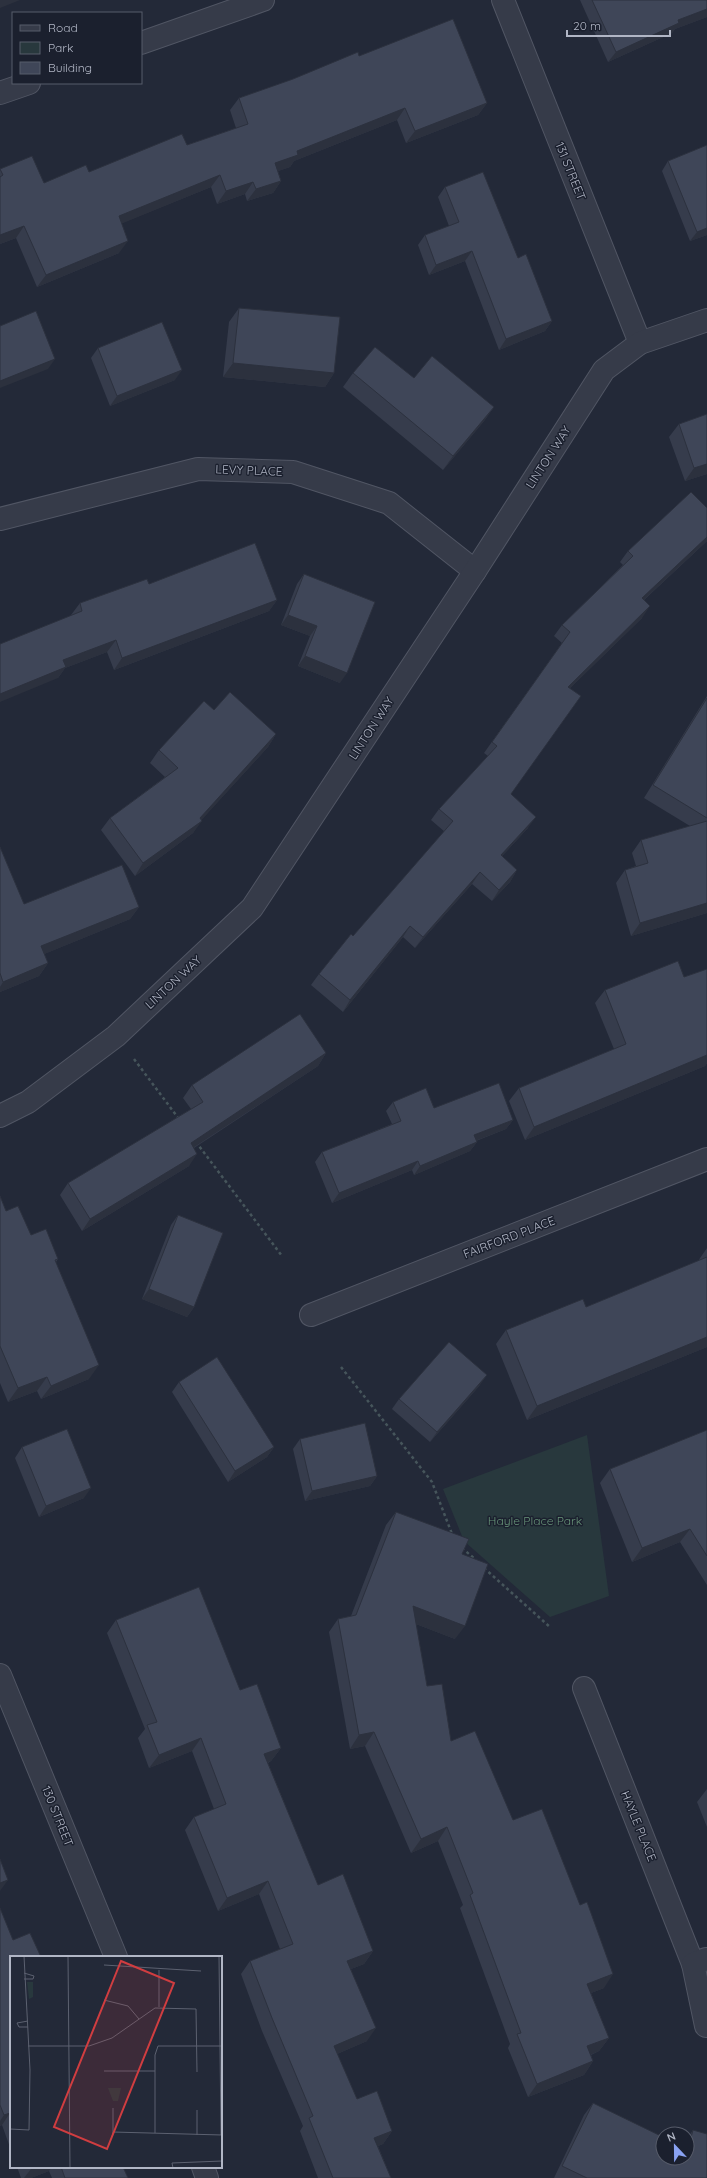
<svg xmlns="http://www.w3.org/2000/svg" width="707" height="2178" font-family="Quicksand,sans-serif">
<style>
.green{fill:#28383d}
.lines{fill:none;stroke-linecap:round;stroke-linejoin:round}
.minor-casing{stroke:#515664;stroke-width:24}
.path{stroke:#46555b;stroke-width:2.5;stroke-dasharray:3 3;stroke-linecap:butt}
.minor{stroke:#363b49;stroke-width:22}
.wall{fill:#363c4c}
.shaded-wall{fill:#2c313e}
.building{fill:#3f4658;stroke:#2c313e}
.labels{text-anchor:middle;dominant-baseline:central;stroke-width:3;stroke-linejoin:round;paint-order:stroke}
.street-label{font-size:12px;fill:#b1b6c5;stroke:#1b202e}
.park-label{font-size:12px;fill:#69957a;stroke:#1b202e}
.inset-road{fill:none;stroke:#5c6170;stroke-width:1}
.view{fill:#d03d40;fill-opacity:0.15;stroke:#d03d40;stroke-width:2}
.inset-edge{fill:none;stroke:#b1b6c5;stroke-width:2}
</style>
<rect width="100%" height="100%" fill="#232938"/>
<!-- green -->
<polygon class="green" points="587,1435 609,1596 550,1617 464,1541 443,1489"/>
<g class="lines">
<!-- minor casing -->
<g class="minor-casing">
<g id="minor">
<polyline points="503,0 640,343"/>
<polyline points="141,43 263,0"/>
<polyline points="0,93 29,83"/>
<polyline points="0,519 198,469 293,472 389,503 475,571"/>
<polyline points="0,1116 28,1102 116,1036 252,908 475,571 604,370 640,343 707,320"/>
<polyline points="311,1315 707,1159"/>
<polyline points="0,1675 116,1957"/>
<polyline points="584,1688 693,1964"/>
<polyline points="706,2026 693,1964 706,1959"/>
<polyline points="203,2167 207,2178"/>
</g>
</g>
<!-- path -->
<g class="path">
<polyline points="134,1059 179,1119"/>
<polyline points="196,1142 282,1256"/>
<polyline points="341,1367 432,1482 452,1534"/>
<polyline points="462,1548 476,1560"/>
<polyline points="484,1568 551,1628"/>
</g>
<!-- minor -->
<use href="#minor" class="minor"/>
</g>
<!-- wall -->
<g class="wall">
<polygon points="580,0 707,0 707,17 675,29 672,33 608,62"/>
<polygon points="359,56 487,103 478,115 406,143 397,120 294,161 290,167 278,171 281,181 273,193 247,201 245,194 217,204 211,187 122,223 119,253 37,287 16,238 0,244 0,169 44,183 89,172 187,145 236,128 230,110 239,98"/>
<polygon points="707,145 707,235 690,241 662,171 668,161"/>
<polygon points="445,187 518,258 552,321 545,331 499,350 465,261 429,275 418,245 425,235 449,226 438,197"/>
<polygon points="239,308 334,373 325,387 223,377 229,322"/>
<polygon points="98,348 175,380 110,406 91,358"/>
<polygon points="353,373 414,378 494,407 484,421 443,470 343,387"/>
<polygon points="679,424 707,474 685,481 669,437"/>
<polygon points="707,508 707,541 644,600 642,618 570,688 511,794 528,828 502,856 517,870 510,882 492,901 472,884 415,948 403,937 343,1012 311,985 319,974 353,936 445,832 431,820 439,809 488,756 484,753 562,643 554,636 562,625 623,565 620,562 628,551"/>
<polygon points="304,574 340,683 298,666 310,636 281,625 297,584"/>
<polygon points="149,584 277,600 269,611 114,670 107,652 65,668 58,678 71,615 80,603"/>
<polygon points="707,696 707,913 631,936 616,883 625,870 636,866 632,853 641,840 690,826 644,798"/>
<polygon points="214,710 276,734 268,747 201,820 193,833 135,876 101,830 110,818 165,777 150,763 159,750"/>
<polygon points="0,847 24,904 139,907 130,919 44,954 48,963 39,976 0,992"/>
<polygon points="707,969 707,1063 705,1066 525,1140 509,1101 519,1088 614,1049 595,1003 605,990 684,977"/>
<polygon points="326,1053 318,1066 194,1148 189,1166 82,1231 60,1195 68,1183 191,1109 183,1098 192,1085"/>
<polygon points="393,1102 434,1108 513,1120 506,1129 476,1141 477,1142 470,1151 414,1175 412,1170 332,1203 315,1162 322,1152 392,1124 386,1111"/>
<polygon points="0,1196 6,1211 31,1235 58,1259 56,1262 89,1379 41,1399 37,1391 8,1402 0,1383"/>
<polygon points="178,1215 194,1307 187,1317 142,1299 171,1225"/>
<polygon points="707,1248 707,1347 527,1420 496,1344 506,1330 586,1307 698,1261"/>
<polygon points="179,1382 274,1447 267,1457 228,1482 172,1392"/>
<polygon points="480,1385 430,1442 392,1409 399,1399"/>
<polygon points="707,1430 707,1585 680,1542 632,1562 600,1483 610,1469"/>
<polygon points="300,1439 377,1476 370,1486 305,1501 293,1449"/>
<polygon points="22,1447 84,1498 39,1517 15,1458"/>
<polygon points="396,1512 462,1554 455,1639 416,1624 427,1686 451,1741 513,1820 604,1988 591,1993 609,2038 599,2051 591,2055 593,2061 584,2075 528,2097 508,2048 510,2044 460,1908 463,1905 438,1841 411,1853 365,1746 350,1749 329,1632 338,1619 351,1616 386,1525"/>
<polygon points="116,1620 240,1690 281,1748 271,1761 268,1763 318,1885 373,1951 364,1964 351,1969 367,2041 337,2054 357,2099 392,2131 383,2144 378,2146 391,2178 318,2178 300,2131 303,2126 262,2031 241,1974 250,1961 280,1949 259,1894 218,1911 185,1830 194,1817 214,1809 192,1751 149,1768 138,1738 145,1729 107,1633"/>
<polygon points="707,1789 707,1827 697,1802"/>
<polygon points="0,1908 11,1957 11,2150 2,2125 0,2126"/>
<polygon points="593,2103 687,2158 687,2139 693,2130 707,2178 554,2178 584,2115"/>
<polygon points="17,2167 123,2167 128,2178 52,2178 49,2171 31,2178 21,2178"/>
</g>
<!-- shaded-wall -->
<g class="shaded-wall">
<polygon points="0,0 20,0 0,8"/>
<polygon points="707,9 707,17 675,29 672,33 608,62 616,52 678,20"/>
<polygon points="487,103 478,115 406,143 415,131"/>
<polygon points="405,108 397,120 294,161 290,167 267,175 275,163 297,151"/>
<polygon points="220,175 211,187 111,228 119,216"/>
<polygon points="281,181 273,193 247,201 256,189"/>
<polygon points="253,182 245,194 217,204 226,191"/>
<polygon points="24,226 16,238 0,244 0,235"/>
<polygon points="707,228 707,235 690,241 697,232"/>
<polygon points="128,241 119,253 37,287 46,275"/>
<polygon points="472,251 465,261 429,275 436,265"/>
<polygon points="552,321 545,331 499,350 506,339"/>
<polygon points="55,359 48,369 0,388 0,381"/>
<polygon points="233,363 334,373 325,387 223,377"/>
<polygon points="182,370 175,380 110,406 117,396"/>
<polygon points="494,407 484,421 443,470 453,456"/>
<polygon points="707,464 707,474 685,481 694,468"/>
<polygon points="707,537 707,541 634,609 642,598"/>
<polygon points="277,600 269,611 114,670 122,658"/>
<polygon points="650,606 642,618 560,698 568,687"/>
<polygon points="288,615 317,626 310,636 281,625"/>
<polygon points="116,640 107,652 65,668 58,678 0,702 0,694 63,660"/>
<polygon points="305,656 347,673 340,683 298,666"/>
<polygon points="276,734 268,747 198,824 202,821 193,833 135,876 143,863 200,818"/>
<polygon points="536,817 528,828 493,866 501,855"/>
<polygon points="517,870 510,882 492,901 499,890"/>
<polygon points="480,872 472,884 415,948 423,937"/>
<polygon points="707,903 707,913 631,936 640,923"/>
<polygon points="139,907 130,919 32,959 41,946"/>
<polygon points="410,926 403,937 343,1012 350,1000"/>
<polygon points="48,963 39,976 0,992 0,987 3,982"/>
<polygon points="326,1053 318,1066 182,1155 191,1143"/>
<polygon points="707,1055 707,1063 705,1066 525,1140 534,1127"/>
<polygon points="513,1120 506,1129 467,1144 474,1135"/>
<polygon points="477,1142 470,1151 414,1175 420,1166"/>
<polygon points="197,1154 189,1166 82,1231 90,1219"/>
<polygon points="418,1161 412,1170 332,1203 339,1193"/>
<polygon points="149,1289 194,1307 187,1317 142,1299"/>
<polygon points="707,1337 707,1347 527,1420 537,1406"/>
<polygon points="99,1365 89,1379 41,1399 51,1386"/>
<polygon points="487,1375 480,1385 430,1442 437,1432"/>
<polygon points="47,1377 37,1391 8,1402 18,1388"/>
<polygon points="274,1447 267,1457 228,1482 235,1471"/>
<polygon points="377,1476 370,1486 305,1501 312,1491"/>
<polygon points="91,1488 84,1498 39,1517 46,1506"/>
<polygon points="690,1529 680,1542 632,1562 642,1548"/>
<polygon points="413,1606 465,1626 455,1639 403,1619"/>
<polygon points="374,1732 365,1746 350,1749 359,1735"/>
<polygon points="201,1738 192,1751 149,1768 159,1755"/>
<polygon points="281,1748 271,1761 255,1767 264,1754"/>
<polygon points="447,1827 438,1841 411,1853 421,1839"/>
<polygon points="8,1880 0,1891 0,1883"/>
<polygon points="268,1881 259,1894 218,1911 227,1898"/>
<polygon points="373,1951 364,1964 338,1974 347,1961"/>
<polygon points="613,1974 604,1988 578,1998 587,1984"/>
<polygon points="376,2028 367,2041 325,2059 334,2046"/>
<polygon points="609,2038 599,2051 578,2060 587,2046"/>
<polygon points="593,2061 584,2075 528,2097 537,2084"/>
<polygon points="10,2113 2,2125 0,2126 0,2121 4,2115"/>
<polygon points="392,2131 383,2144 365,2151 374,2138"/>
<polygon points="36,2167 52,2167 49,2171 31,2178 24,2178 31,2169"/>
</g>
<!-- building -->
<g class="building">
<polygon points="592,0 707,0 707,9 678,20 679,23 616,52"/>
<polygon points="453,19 487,103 415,131 405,108 297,151 298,155 275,163 281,181 256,189 253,182 226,191 220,175 119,216 128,241 46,275 24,226 0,235 0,177 3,175 0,169 32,156 44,183 86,165 89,172 182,134 187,145 248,124 239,98 293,79 358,52 359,56"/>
<polygon points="707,145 707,228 697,232 668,161"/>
<polygon points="483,172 518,258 526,254 552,321 506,339 472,251 436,265 425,235 459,222 445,187"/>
<polygon points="239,308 340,317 334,373 233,363"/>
<polygon points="36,311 55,359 0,381 0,326"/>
<polygon points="162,322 182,370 117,396 98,348"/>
<polygon points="375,347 414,378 432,356 494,407 453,456 353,373"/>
<polygon points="707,414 707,464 694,468 679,424"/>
<polygon points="691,492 707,508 707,537 642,598 650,606 568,687 581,696 511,794 536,817 501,855 517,870 499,890 480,872 423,937 410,926 350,1000 319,974 351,934 353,936 453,821 439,809 497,746 492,742 570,632 562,625 633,556 628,551"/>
<polygon points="255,543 277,600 122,658 116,640 63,660 66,667 0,694 0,644 82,611 80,603 147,579 149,584"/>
<polygon points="304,574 375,602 347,673 305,656 317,626 288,615"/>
<polygon points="230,692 276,734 200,818 202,821 143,863 110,818 178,768 159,750 204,701 214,710"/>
<polygon points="707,698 707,818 653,785"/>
<polygon points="707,821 707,903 640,923 625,870 648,863 641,840"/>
<polygon points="0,847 24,904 122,865 139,907 41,946 48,963 3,982 0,973"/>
<polygon points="678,961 684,977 707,969 707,1055 534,1127 519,1088 626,1044 605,990"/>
<polygon points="300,1014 326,1053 191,1143 197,1154 90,1219 68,1183 203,1102 192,1085"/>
<polygon points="499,1083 513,1120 474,1135 477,1142 420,1166 418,1161 339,1193 322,1152 401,1121 393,1102 426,1088 434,1108"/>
<polygon points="0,1196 6,1211 18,1206 31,1235 46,1229 58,1259 55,1260 99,1365 51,1386 47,1377 18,1388 0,1346"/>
<polygon points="178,1215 223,1233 194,1307 149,1289"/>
<polygon points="707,1257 707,1337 537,1406 506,1330 583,1299 586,1307"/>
<polygon points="449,1342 487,1375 437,1432 399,1399"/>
<polygon points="217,1357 274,1447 235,1471 179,1382"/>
<polygon points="365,1423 377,1476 312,1491 300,1439"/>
<polygon points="67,1429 91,1488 46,1506 22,1447"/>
<polygon points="707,1430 707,1556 690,1529 642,1548 610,1469"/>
<polygon points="396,1512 469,1539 462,1554 488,1564 465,1626 413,1606 427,1686 442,1684 451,1741 475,1731 513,1820 542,1809 580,1905 587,1902 613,1974 587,1984 609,2038 587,2046 593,2061 537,2084 517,2034 521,2033 470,1895 473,1893 447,1827 421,1839 374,1732 359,1735 338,1619 356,1615"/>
<polygon points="199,1587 240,1690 257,1684 281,1748 264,1754 318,1885 343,1874 373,1951 347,1961 376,2028 334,2046 357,2099 377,2091 392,2131 374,2138 391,2178 333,2178 309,2118 313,2116 272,2018 250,1961 293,1944 268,1881 227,1898 194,1817 226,1804 201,1738 159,1755 147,1725 157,1722 116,1620"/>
<polygon points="0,1859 8,1880 0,1883"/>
<polygon points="0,1908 13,1940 30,1933 41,1957 11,1957 11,2115 10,2113 4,2115 0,2105"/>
<polygon points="593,2103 663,2137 663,2158 687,2158 687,2149 688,2149 693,2130 707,2134 707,2178 587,2178 562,2166"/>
<polygon points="61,2167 123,2167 128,2178 65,2178"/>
</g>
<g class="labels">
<!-- street labels -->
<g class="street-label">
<text transform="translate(571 171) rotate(68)">131 STREET</text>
<text transform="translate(548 457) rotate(-57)">LINTON WAY</text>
<text transform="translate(249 470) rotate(2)">LEVY PLACE</text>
<text transform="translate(371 728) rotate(-57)">LINTON WAY</text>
<text transform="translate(173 982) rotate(-43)">LINTON WAY</text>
<text transform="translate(509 1237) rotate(-21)">FAIRFORD PLACE</text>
<text transform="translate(58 1816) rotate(68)">130 STREET</text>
<text transform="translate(639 1826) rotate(68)">HAYLE PLACE</text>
</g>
<!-- park labels -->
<g class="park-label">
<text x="535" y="1520">Hayle Place Park</text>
</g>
</g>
<!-- overview -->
<g transform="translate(10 1956)">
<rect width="212" height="212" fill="#232938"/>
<path d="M17,26H23V41L19,43ZM98,132H111L108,145H103Z" fill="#28383d"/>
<path class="inset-road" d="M58,0L60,212M209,0L211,179M94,9L191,15M14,17L24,20L23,23H14M94,44L118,50L129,63M149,51V14M18,65L7,67L9,71H18M18,90H79L102,82L145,52L186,53L187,116M94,115H145M0,173L19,174L20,114L14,0M103,176V152M145,177V99L148,90H211M187,179V154M102,181L103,176L212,179M163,212L162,207L212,205"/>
<path class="view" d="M111,5L164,27L97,193L44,171Z"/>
<rect width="212" height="212" class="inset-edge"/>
</g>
<!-- legend -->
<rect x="12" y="12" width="130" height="72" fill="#1b202e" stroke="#575c6a"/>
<rect x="20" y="25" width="20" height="6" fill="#363b49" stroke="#575c6a"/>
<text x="48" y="32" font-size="12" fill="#b1b6c5">Road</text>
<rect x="20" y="42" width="20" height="12" fill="#28383d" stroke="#575c6a"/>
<text x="48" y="52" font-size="12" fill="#b1b6c5">Park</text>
<rect x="20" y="62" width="20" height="12" fill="#3f4658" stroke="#575c6a"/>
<text x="48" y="72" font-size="12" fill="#b1b6c5">Building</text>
<!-- north arrow -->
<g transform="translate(675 2146) rotate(338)"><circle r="19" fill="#1b202e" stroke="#575c6a"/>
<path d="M0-3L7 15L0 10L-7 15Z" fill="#89a2f2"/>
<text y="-6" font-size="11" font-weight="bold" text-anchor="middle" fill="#b1b6c5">N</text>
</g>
<!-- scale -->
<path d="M567 30v6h103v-6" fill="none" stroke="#b1b6c5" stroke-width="2"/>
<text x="573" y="30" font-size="12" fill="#b1b6c5" stroke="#1b202e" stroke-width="3" paint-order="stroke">20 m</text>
</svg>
